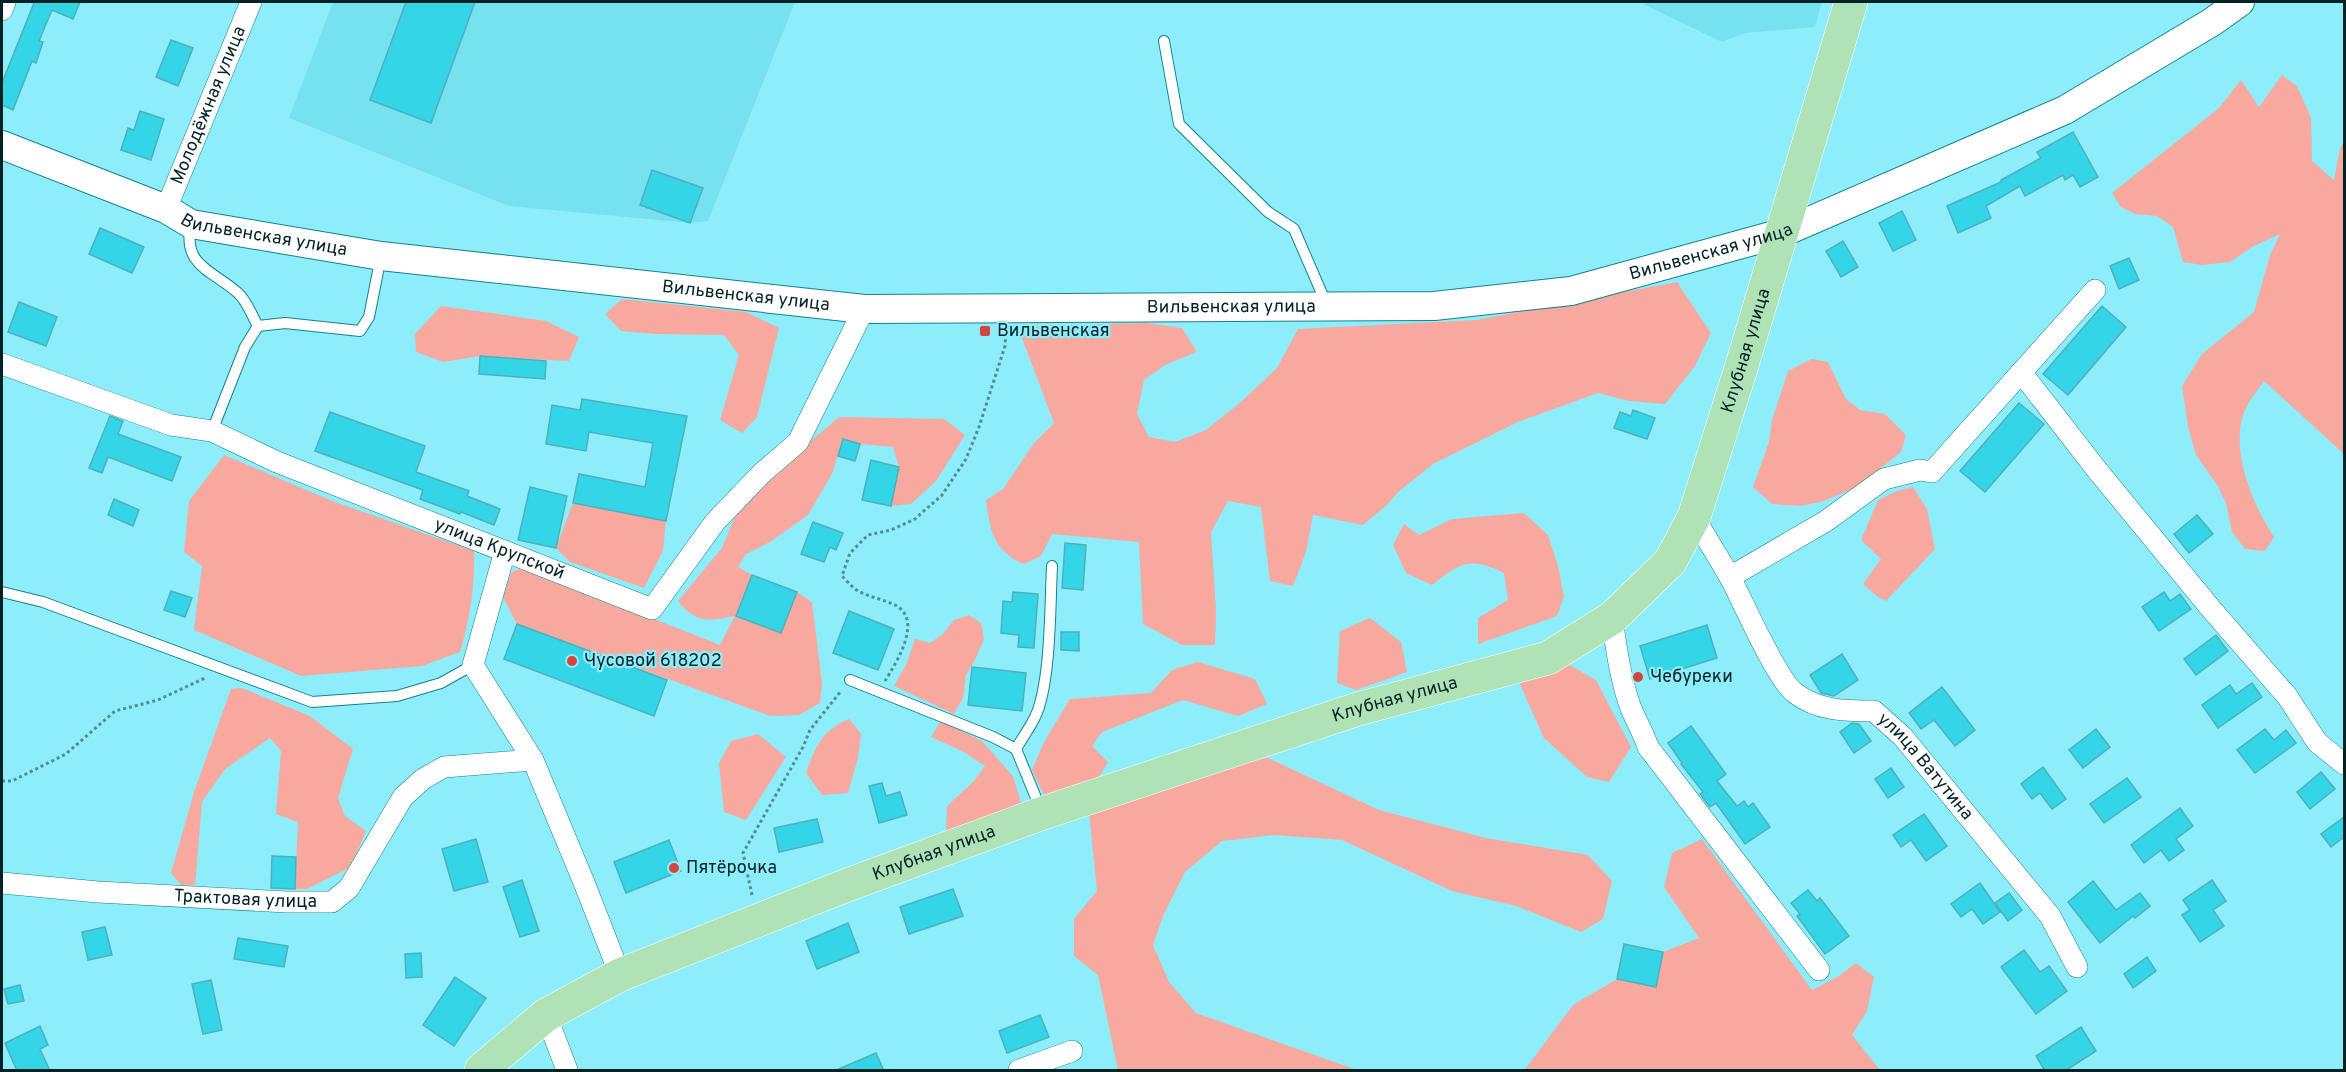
<svg xmlns="http://www.w3.org/2000/svg" width="2346" height="1072" font-family="Overpass,sans-serif">
<style>
.built{fill:#76e1ef}
.green{fill:#f7a9a0}
.building{fill:#33d5e7;stroke:#4fb0bd;stroke-width:1.5}
.lines{fill:none;stroke-linecap:round;stroke-linejoin:round}
.lane-casing{stroke:#12838f;stroke-width:12}
.street-casing{stroke:#12838f;stroke-width:22}
.secondary-casing{stroke:#12838f;stroke-width:30}
.primary-casing{stroke:#fff;stroke-width:34}
.path{stroke:#4d8e97;stroke-width:3;stroke-dasharray:3 3;stroke-linecap:butt}
.lane{stroke:#fff;stroke-width:10}
.street{stroke:#fff;stroke-width:21}
.secondary{stroke:#fff;stroke-width:28}
.primary{stroke:#afe2b4;stroke-width:33}
.poi-dot{fill:#d3453f;stroke:#8eedfa;stroke-width:2}
.labels{text-anchor:middle;dominant-baseline:central;stroke-width:4.5;stroke-linejoin:round;paint-order:stroke}
.street-label{font-size:18px;fill:#032226;stroke:#8eedfa}
.poi-label{font-size:18px;fill:#032226;stroke:#8eedfa;text-anchor:start}
</style>
<rect width="100%" height="100%" fill="#8eedfa"/>
<!-- built -->
<g class="built">
<polygon points="333,2 795,2 708,221 690,223 509,206 289,118"/>
<polygon points="1644,2 1822,2 1815,27 1745,33 1722,42 1645,5"/>
</g>
<!-- green -->
<g class="green">
<path d="M2282,75L2297,86L2311,118L2312,161L2334,180L2340,148L2344,142V454L2264,381C2259,389 2252,396 2248,404C2226,442 2252,504 2274,537L2265,551L2245,549L2232,532L2226,503L2218,486L2196,455L2188,427L2182,386L2202,354L2254,312L2270,255L2280,234L2252,247L2230,262L2202,265L2183,262L2173,227L2157,216L2135,214L2121,207L2112,193L2219,108L2241,80L2259,107Z"/>
<path d="M1677,282L1711,333L1695,366L1665,404L1629,401L1598,393L1518,422L1433,464L1398,492L1387,505L1363,525L1313,515L1306,552L1293,586L1270,581L1261,507L1228,501L1211,532L1216,612L1215,645H1182L1143,624L1139,542L1052,534L1041,556L1024,564C993,551 990,530 986,500L1003,489L1034,443L1054,423L1020,333L1041,325L1147,323L1182,328L1197,352L1165,365L1144,380L1137,414L1149,437L1175,442L1206,430L1241,402L1277,368L1298,329L1476,320Z"/>
<polygon points="622,299 746,312 779,328 757,417 742,433 720,420 739,355 724,335 656,334 621,331 605,314"/>
<polygon points="441,306 546,321 579,337 569,361 480,356 443,362 416,352 415,334"/>
<polygon points="1812,359 1828,362 1846,399 1860,410 1885,414 1906,435 1901,452 1859,486 1824,501 1801,506 1772,504 1753,487 1769,442 1772,420 1788,371"/>
<path d="M839,417L944,419L965,435L936,481L911,504L891,506L899,467L893,447L860,444L843,440L832,474L808,515L770,542L746,554L738,567L752,575L736,616L781,633L797,592L812,602L822,683L820,703L799,715L770,716L517,624L503,597L511,573L522,567L720,645L735,616C709,621 696,624 678,601L722,548L735,516L781,466Z"/>
<path d="M224,455L335,502L474,551C475,587 470,618 460,652L422,666L301,676L194,630L202,566L184,552L189,501Z"/>
<polygon points="1913,487 1927,509 1935,549 1886,601 1878,597 1863,584 1881,559 1861,540 1878,500 1897,491"/>
<polygon points="573,503 666,521 663,551 644,588 570,562 556,548"/>
<path d="M1524,513L1548,535L1558,566L1564,597L1557,616L1478,644V618L1508,600L1504,573C1470,556 1459,563 1432,585L1406,573L1393,545L1404,524L1419,535L1452,519Z"/>
<polygon points="969,615 981,623 984,639 975,660 966,675 963,698 954,714 894,686 906,665 915,639 930,643 943,634 954,620"/>
<polygon points="1370,618 1401,642 1407,672 1356,690 1337,683 1340,631"/>
<polygon points="1198,662 1255,679 1267,704 1238,716 1183,700 1102,732 1092,746 1108,762 1099,777 1045,797 1032,770 1044,742 1070,699 1151,693 1172,670"/>
<polygon points="1566,663 1596,680 1631,747 1609,782 1587,777 1544,738 1518,680"/>
<polygon points="242,688 310,716 353,749 338,798 345,816 366,831 351,867 307,889 295,889 298,822 276,814 281,751 270,738 225,769 202,802 195,885 181,885 171,873 194,792 231,689"/>
<path d="M849,719L861,734L858,758L848,793L822,795L806,773C815,747 822,730 849,719Z"/>
<polygon points="941,721 982,741 1013,776 1021,803 946,834 947,806 973,782 985,766 962,751 931,737"/>
<polygon points="758,734 786,757 746,820 724,812 719,763 731,741"/>
<polygon points="1268,758 1379,810 1486,838 1588,855 1612,881 1603,919 1581,932 1516,906 1452,891 1342,840 1275,835 1222,841 1185,872 1163,916 1153,945 1169,982 1196,1013 1357,1070 1118,1070 1098,975 1074,956 1074,919 1097,891 1089,812 1235,763"/>
<polygon points="1702,839 1812,990 1839,976 1856,963 1874,977 1867,1011 1852,1035 1880,1070 1522,1070 1526,1068 1573,1005 1617,979 1655,987 1663,952 1699,938 1664,887 1672,853"/>
</g>
<!-- building -->
<g class="building">
<polygon points="32,2 80,2 73,19 52,10 39,41 43,42 36,63 32,61 13,110 2,105 2,83 34,3"/>
<polygon points="406,2 475,2 431,123 370,100"/>
<polygon points="171,40 193,48 178,86 156,77"/>
<polygon points="140,111 164,119 151,160 121,150 128,128 134,130"/>
<polygon points="2073,132 2098,177 2080,187 2073,175 2065,180 2063,175 2025,196 2020,186 1986,206 1991,218 1958,233 1947,206 2001,182 2001,180 2041,158 2037,152"/>
<polygon points="652,170 703,188 690,223 640,205"/>
<polygon points="1902,211 1916,240 1893,251 1879,223"/>
<polygon points="100,228 144,247 132,273 89,254"/>
<polygon points="1843,241 1858,267 1841,277 1826,251"/>
<polygon points="2129,258 2139,280 2119,289 2110,266"/>
<polygon points="19,302 57,317 46,346 8,332"/>
<polygon points="2102,306 2126,327 2068,395 2043,374"/>
<polygon points="480,356 546,361 545,379 479,374"/>
<polygon points="582,399 687,416 666,521 573,503 579,474 645,487 653,443 589,432 586,451 546,444 552,405 580,410"/>
<polygon points="2019,403 2044,424 1985,492 1960,471"/>
<polygon points="1633,410 1655,418 1647,439 1614,428 1620,412 1631,416"/>
<polygon points="330,412 425,446 416,472 469,491 467,496 500,509 494,525 461,512 460,514 420,499 423,490 315,451"/>
<polygon points="110,416 123,421 118,434 181,457 172,481 108,457 102,473 89,468"/>
<polygon points="843,439 860,444 855,461 838,456"/>
<polygon points="871,460 899,467 891,506 862,500"/>
<polygon points="530,487 567,496 556,548 518,540"/>
<polygon points="114,499 139,510 133,526 108,515"/>
<polygon points="2197,515 2213,534 2189,553 2174,534"/>
<polygon points="813,522 843,533 836,550 830,547 824,562 801,554"/>
<polygon points="1065,543 1086,545 1083,590 1062,588"/>
<polygon points="752,575 797,592 781,633 736,616"/>
<polygon points="171,591 192,598 185,617 164,610"/>
<polygon points="1013,592 1038,594 1034,648 1018,647 1019,635 1001,633 1003,601 1012,602"/>
<polygon points="2164,592 2170,601 2180,594 2191,609 2159,631 2142,607"/>
<polygon points="849,611 894,629 878,670 833,653"/>
<polygon points="517,624 667,680 654,716 504,659"/>
<polygon points="1707,625 1717,658 1650,679 1640,646"/>
<polygon points="1061,632 1079,632 1079,651 1061,650"/>
<polygon points="2216,635 2228,651 2196,675 2184,659"/>
<polygon points="1842,654 1858,680 1834,696 1821,693 1810,675"/>
<polygon points="972,667 1026,673 1022,711 968,705"/>
<polygon points="2252,683 2262,697 2218,728 2202,705 2230,685 2236,694"/>
<polygon points="1942,687 1975,730 1955,746 1934,720 1921,729 1909,713"/>
<polygon points="1852,723 1859,724 1871,741 1854,753 1840,732"/>
<polygon points="1691,726 1726,774 1717,781 1737,806 1744,801 1748,807 1753,803 1770,827 1745,844 1716,803 1710,807 1700,794 1703,792 1681,764 1682,763 1668,743"/>
<polygon points="2096,729 2110,747 2083,768 2069,750"/>
<polygon points="2265,729 2274,740 2286,730 2296,743 2255,773 2237,750"/>
<polygon points="2043,767 2066,799 2052,809 2040,793 2032,799 2021,784"/>
<polygon points="1891,768 1904,787 1888,798 1875,779"/>
<polygon points="2321,772 2335,789 2310,809 2297,792"/>
<polygon points="2127,778 2141,797 2104,823 2090,804"/>
<polygon points="882,783 886,796 900,792 907,815 879,823 869,786"/>
<polygon points="2180,808 2193,826 2176,839 2184,850 2169,861 2161,850 2144,863 2131,845"/>
<polygon points="1924,814 1947,846 1926,861 1911,840 1901,847 1893,835"/>
<polygon points="2344,817 2344,837 2331,847 2321,834"/>
<polygon points="817,819 823,842 779,852 774,828"/>
<polygon points="476,839 488,882 454,891 442,849"/>
<polygon points="669,840 681,871 626,893 614,862"/>
<polygon points="272,856 296,857 295,889 271,888"/>
<polygon points="522,880 539,931 520,937 503,887"/>
<polygon points="2212,880 2226,901 2213,910 2224,926 2200,942 2182,915 2190,910 2183,900"/>
<polygon points="2093,881 2116,910 2140,893 2150,906 2135,918 2133,916 2100,943 2068,902"/>
<polygon points="1980,883 2000,912 1983,924 1972,909 1961,917 1951,904"/>
<polygon points="953,889 963,916 909,934 900,907"/>
<polygon points="1808,890 1817,901 1820,898 1849,936 1825,954 1797,916 1800,914 1791,903"/>
<polygon points="2009,893 2022,910 2008,921 1995,903"/>
<polygon points="848,923 859,952 817,969 806,941"/>
<polygon points="105,927 112,955 88,960 82,932"/>
<polygon points="238,938 288,946 284,967 234,959"/>
<polygon points="1624,944 1663,952 1656,987 1617,979"/>
<polygon points="2024,950 2040,972 2049,966 2067,991 2036,1014 2001,967"/>
<polygon points="421,953 422,977 406,978 405,954"/>
<polygon points="2147,957 2156,971 2133,988 2124,974"/>
<polygon points="455,977 486,998 454,1046 423,1025"/>
<polygon points="211,980 222,1030 203,1034 192,984"/>
<polygon points="20,985 24,1001 8,1004 4,989"/>
<polygon points="1040,1015 1049,1037 1007,1053 999,1031"/>
<polygon points="40,1026 48,1045 40,1049 50,1071 17,1071 5,1043"/>
<polygon points="2081,1027 2096,1051 2065,1071 2045,1071 2036,1056"/>
<polygon points="876,1053 884,1071 834,1071"/>
</g>
<g class="lines">
<!-- lane casing -->
<g class="lane-casing">
<g id="lane">
<polyline points="1164,41 1179,124 1268,212 1294,229 1326,303"/>
<path d="M191,224C182,266 212,270 238,293C247,301 252,316 258,326"/>
<polyline points="212,431 245,347 258,326 285,323 360,331 369,317 381,256"/>
<polyline points="2,592 43,602 312,702 397,696 441,683 473,665"/>
<polyline points="850,680 993,737 1016,749 1041,810"/>
<path d="M1016,749C1022,738 1030,728 1035,717C1051,684 1050,605 1052,566"/>
</g>
</g>
<!-- street casing -->
<g class="street-casing">
<g id="street">
<polyline points="2,10 5,2"/>
<path id="s1" d="M166,209L251,2"/>
<path id="s2" d="M2,364L171,425L212,431L277,462L652,609L715,522L762,473L798,442L864,309"/>
<polyline points="2021,372 2097,470 2212,610 2287,696 2317,742 2344,764"/>
<path id="s3" d="M1694,517C1706,538 1720,559 1732,581C1744,604 1777,680 1795,693C1818,711 1846,711 1874,711L1903,737L2050,916L2077,967"/>
<polyline points="505,551 473,665 533,760 585,885 620,975"/>
<polyline points="1730,577 1826,521 1884,479 1920,470 1932,472 2095,290"/>
<path d="M1612,618C1616,646 1620,676 1629,703C1634,718 1643,731 1648,747L1819,970"/>
<path id="s4" d="M2,883L98,892L287,902H332L349,888L403,797L423,779L444,767L533,760"/>
<polyline points="546,1015 567,1070"/>
<polyline points="1019,1070 1072,1051"/>
</g>
</g>
<!-- secondary casing -->
<g class="secondary-casing">
<g id="secondary">
<path id="s5" d="M2,145L166,209L191,224L381,256L864,309L1434,306L1571,291L1782,233L2065,110L2212,22L2240,2"/>
</g>
</g>
<!-- primary casing -->
<g class="primary-casing">
<g id="primary">
<path id="s6" d="M481,1070L546,1015L620,975L850,884L1043,813L1358,709L1548,658L1612,618L1670,562L1694,517L1742,365L1851,2"/>
</g>
</g>
<!-- path -->
<g class="path">
<path d="M885,681C896,663 924,620 895,605C883,599 867,597 855,589C850,585 846,580 842,576L850,553L868,535L891,530L915,519L942,495L966,459L979,427L1005,346L1006,331"/>
<polyline points="2,781 12,781 66,754 115,711 158,700 205,678"/>
<polyline points="752,895 743,853 803,747 810,730 841,691"/>
</g>
<!-- lane -->
<use href="#lane" class="lane"/>
<!-- street -->
<use href="#street" class="street"/>
<!-- secondary -->
<use href="#secondary" class="secondary"/>
<!-- primary -->
<use href="#primary" class="primary"/>
</g>
<!-- markers -->
<g class="poi-dot">
<rect x="979" y="325" width="12" height="12" rx="3"/>
<circle cx="572" cy="661" r="6"/>
<circle cx="1638" cy="677" r="6"/>
<circle cx="674" cy="868" r="6"/>
</g>
<g class="labels">
<!-- street labels -->
<g class="street-label">
<text stroke="none"><textPath href="#s1" startOffset="112">Молодёжная улица</textPath></text>
<text stroke="none"><textPath href="#s5" startOffset="279">Вильвенская улица</textPath></text>
<text stroke="none"><textPath href="#s5" startOffset="1737">Вильвенская улица</textPath></text>
<text stroke="none"><textPath href="#s5" startOffset="765">Вильвенская улица</textPath></text>
<text stroke="none"><textPath href="#s5" startOffset="1251">Вильвенская улица</textPath></text>
<text stroke="none"><textPath href="#s6" startOffset="1532">Клубная улица</textPath></text>
<text stroke="none"><textPath href="#s2" startOffset="532">улица Крупской</textPath></text>
<text stroke="none"><textPath href="#s6" startOffset="992">Клубная улица</textPath></text>
<text stroke="none"><textPath href="#s3" startOffset="362">улица Ватутина</textPath></text>
<text stroke="none"><textPath href="#s6" startOffset="506">Клубная улица</textPath></text>
<text stroke="none"><textPath href="#s4" startOffset="244">Трактовая улица</textPath></text>
</g>
<!-- poi labels -->
<g class="poi-label">
<text x="997" y="331">Вильвенская</text>
<text x="584" y="661">Чусовой 618202</text>
<text x="1650" y="677">Чебуреки</text>
<text x="686" y="868">Пятёрочка</text>
</g>
</g>
<!-- border -->
<rect width="2346" height="1072" fill="none" stroke="#032226" stroke-width="6"/>
</svg>
